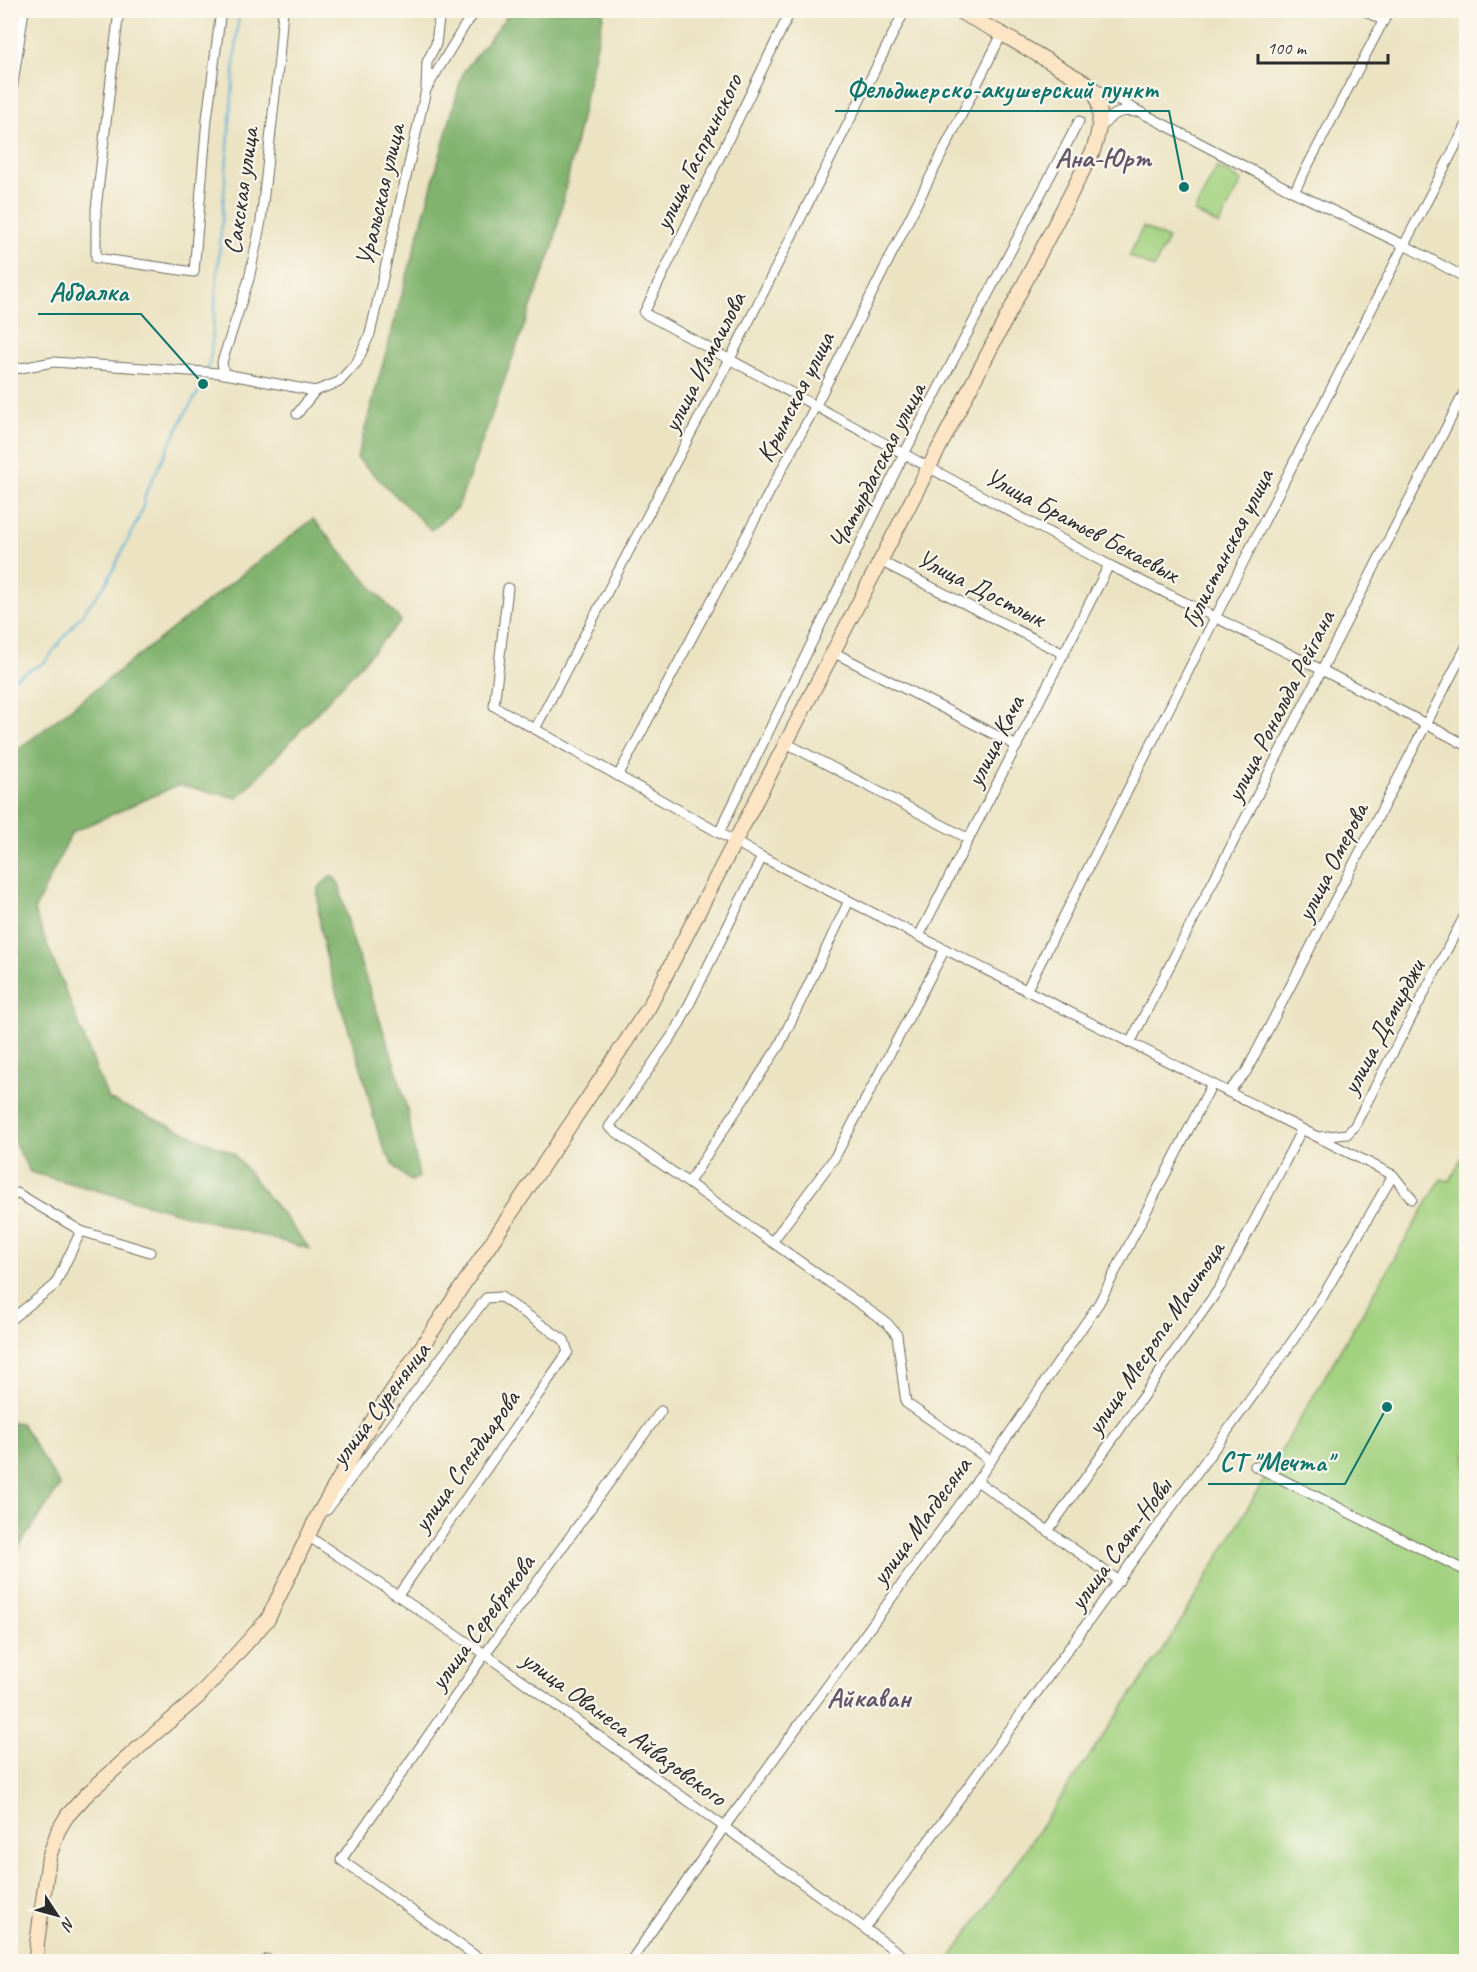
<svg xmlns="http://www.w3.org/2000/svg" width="1477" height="1972" font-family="Caveat,sans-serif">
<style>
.green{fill:#a2d17f;stroke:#667e55;stroke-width:1.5}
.forest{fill:#81b36e;stroke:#566f4c;stroke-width:1.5}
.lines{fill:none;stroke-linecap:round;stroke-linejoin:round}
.stream{stroke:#5bb1d7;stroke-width:2}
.minor-casing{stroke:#6e6b60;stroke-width:11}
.secondary-casing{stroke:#6e6b60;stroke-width:16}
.minor{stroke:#fff;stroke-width:9}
.secondary{stroke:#fce5c4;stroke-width:14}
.labels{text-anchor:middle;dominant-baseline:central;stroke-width:4.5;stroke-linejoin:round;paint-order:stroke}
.street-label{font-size:26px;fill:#2b2b2b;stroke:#fbf7ec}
.quarter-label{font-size:28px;font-weight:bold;fill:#63576c;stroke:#fbf7ec}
.leader{fill:none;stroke:#0f766e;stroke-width:2}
.callout-dot{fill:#0f766e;stroke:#fbf7ec;stroke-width:2}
.callout-label{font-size:27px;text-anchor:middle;font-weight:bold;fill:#0f766e;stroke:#fbf7ec;stroke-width:4.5;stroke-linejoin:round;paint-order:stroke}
</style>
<rect width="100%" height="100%" fill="#fbf7ec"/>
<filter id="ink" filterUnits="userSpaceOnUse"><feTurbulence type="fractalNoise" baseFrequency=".0167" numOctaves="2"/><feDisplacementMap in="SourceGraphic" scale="12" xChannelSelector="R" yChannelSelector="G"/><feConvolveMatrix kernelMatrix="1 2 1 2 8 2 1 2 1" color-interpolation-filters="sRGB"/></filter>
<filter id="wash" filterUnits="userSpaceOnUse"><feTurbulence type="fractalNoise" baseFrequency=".008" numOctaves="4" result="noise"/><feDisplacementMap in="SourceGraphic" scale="24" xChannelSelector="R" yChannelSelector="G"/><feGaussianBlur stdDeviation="1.35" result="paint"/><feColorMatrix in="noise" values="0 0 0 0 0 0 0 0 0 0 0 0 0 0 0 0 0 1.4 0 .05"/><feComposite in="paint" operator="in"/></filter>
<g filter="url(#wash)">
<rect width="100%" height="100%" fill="#ebe3c2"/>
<!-- green -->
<g class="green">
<polygon points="1217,167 1242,181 1219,225 1194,212"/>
<polygon points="1143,227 1168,239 1154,268 1129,256"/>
<polygon points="1466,1149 1466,1961 948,1962 1174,1633 1441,1179 1450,1181"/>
</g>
<!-- forest -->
<g class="forest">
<polygon points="511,11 604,11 553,247 458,507 431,530 357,458 463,72"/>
<polygon points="313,519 401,621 238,798 178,785 72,832 34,911 108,1099 233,1153 310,1249 30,1172 10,1134 10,756"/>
<path d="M332,875L339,884L352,938L394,1062L407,1109L419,1177L411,1181C401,1175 393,1165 387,1154C374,1129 370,1098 362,1071C345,1012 316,951 318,888Z"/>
<polygon points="11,1422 21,1423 60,1486 11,1558"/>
</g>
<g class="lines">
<!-- stream -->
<g class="stream">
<polyline points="207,371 211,354 239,10"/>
<polyline points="10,680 44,663 107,582 142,511 146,492 185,414 203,384 205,376"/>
</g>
</g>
</g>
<g filter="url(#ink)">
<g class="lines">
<!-- minor casing -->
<g class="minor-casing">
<g id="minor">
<polyline points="119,10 96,209 96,258 194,272 207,119 221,10"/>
<polyline points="791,10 644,313 1109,565 1322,670 1466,745"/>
<polyline points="1363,10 1384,21"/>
<polyline points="1092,87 1294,192 1404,245 1466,278"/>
<polyline points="427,88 465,25 477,10"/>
<polyline points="10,103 24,10"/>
<path d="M1100,129C1110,116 1118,109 1135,112"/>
<polyline points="1294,192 1389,10"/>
<polyline points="10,370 53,362 220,373 315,391 339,382 357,362 370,334 426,90 427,62 436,44 440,10"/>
<polyline points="224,374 222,362 249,279 261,221 279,59 283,10"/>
<polyline points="297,414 315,391"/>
<polyline points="880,561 1064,654"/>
<polyline points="508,588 494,706 762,857 1393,1175 1412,1199"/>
<polyline points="833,652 1017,746"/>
<polyline points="535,729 729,361 905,10"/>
<polyline points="786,743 969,839"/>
<polyline points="618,776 816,405 1002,34"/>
<polyline points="719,833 904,454 1079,121"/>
<polyline points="762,857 678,1027 609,1127 887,1323 897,1335 906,1403 991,1461"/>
<polyline points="919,936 1109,565"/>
<polyline points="1026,991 1404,245 1466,126"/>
<polyline points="1130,1043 1466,389"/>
<polyline points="1228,1092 1246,1072 1466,647"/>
<polyline points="1319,1137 1347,1134 1354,1127 1466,913"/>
<polyline points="689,1182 779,1046 849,901"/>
<polyline points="10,1198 17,1193 81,1231 150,1252"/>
<polyline points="772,1242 835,1157 945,949"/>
<polyline points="10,1320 55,1285 81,1231"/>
<polyline points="1255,1466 1466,1571"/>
<polyline points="977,1481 1119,1581"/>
<polyline points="327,1510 486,1298 501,1297 564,1340 568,1352 399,1594"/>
<polyline points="1048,1531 1220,1287 1302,1129"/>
<polyline points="310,1533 308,1536 485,1654 911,1962"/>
<polyline points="865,1928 1287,1349 1323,1296 1393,1175"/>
<polyline points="267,1959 270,1962"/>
<polyline points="484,1962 341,1860 485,1654 661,1411"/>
<polyline points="630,1962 725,1826 977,1481 1099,1303 1212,1084"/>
</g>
</g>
<!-- secondary casing -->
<g class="secondary-casing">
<path id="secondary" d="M36,1962L37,1943L49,1857L58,1831L67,1816L87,1794L145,1742L197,1698L268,1619L318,1515L376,1415L649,1007L1093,151C1100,130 1105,105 1091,86L1002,34L956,10"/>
</g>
<!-- minor -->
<use href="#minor" class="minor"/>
<!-- secondary -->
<use href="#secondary" class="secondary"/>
</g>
</g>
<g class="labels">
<!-- street labels -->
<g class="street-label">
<text transform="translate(698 152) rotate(-64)">улица Гаспринского</text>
<text transform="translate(241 191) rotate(-82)">Сакская улица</text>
<text transform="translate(380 195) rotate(-77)">Уральская улица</text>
<text transform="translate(704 362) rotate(-63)">улица Измаилова</text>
<text transform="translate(795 397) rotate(-63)">Крымская улица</text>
<text transform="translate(877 466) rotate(-63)">Чатырдагская улица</text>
<text transform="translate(1082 525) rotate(28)">Улица Братьев Бекаевых</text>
<text transform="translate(1227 548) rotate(-63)">Гулистанская улица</text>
<text transform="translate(981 588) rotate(27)">Улица Достлык</text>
<text transform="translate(1280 706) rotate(-63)">улица Рональда Рейгана</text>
<text transform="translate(995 741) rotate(-63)">улица Кача</text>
<text transform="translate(1332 862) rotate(-63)">улица Омерова</text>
<text transform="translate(1383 1027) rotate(-62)">улица Демирджи</text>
<text transform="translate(1155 1338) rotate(-56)">улица Месропа Маштоца</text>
<text transform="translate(380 1404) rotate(-53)">улица Суренянца</text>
<text transform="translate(466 1461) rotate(-55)">улица Спендиарова</text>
<text transform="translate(921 1521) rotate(-54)">улица Магдесяна</text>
<text transform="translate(1120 1544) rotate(-54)">улица Саят-Новы</text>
<text transform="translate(482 1622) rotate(-54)">улица Серебрякова</text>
<text transform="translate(624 1728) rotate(36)">улица Ованеса Айвазовского</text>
</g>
<!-- quarter labels -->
<g class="quarter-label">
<text x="1103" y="157">Ана-Юрт</text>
<text x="869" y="1697">Айкаван</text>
</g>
</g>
<!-- callouts -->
<path class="leader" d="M1184 187L1169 111H835M203 384L141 314H38M1387 1407L1345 1484H1208"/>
<g class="callout-dot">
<circle cx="1184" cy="187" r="6"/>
<circle cx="203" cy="384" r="6"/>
<circle cx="1387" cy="1407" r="6"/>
</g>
<g class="callout-label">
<text x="1002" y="98">Фельдшерско-акушерский пункт</text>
<text x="89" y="301">Абдалка</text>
<text x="1276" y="1471">СТ "Мечта"</text>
</g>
<!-- margin -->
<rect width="1477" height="1972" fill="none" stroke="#fbf7ec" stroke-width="36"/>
<!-- north arrow -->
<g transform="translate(57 1915) rotate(126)" stroke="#fbf7ec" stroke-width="4.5" paint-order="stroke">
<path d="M0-4.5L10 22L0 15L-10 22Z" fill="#2b2b2b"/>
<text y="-9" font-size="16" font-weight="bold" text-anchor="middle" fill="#2b2b2b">N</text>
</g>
<!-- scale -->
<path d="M1258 54v9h130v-9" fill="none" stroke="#2b2b2b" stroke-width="3"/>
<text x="1267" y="54" font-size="18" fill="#2b2b2b" stroke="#fbf7ec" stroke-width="4.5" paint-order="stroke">100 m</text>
</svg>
